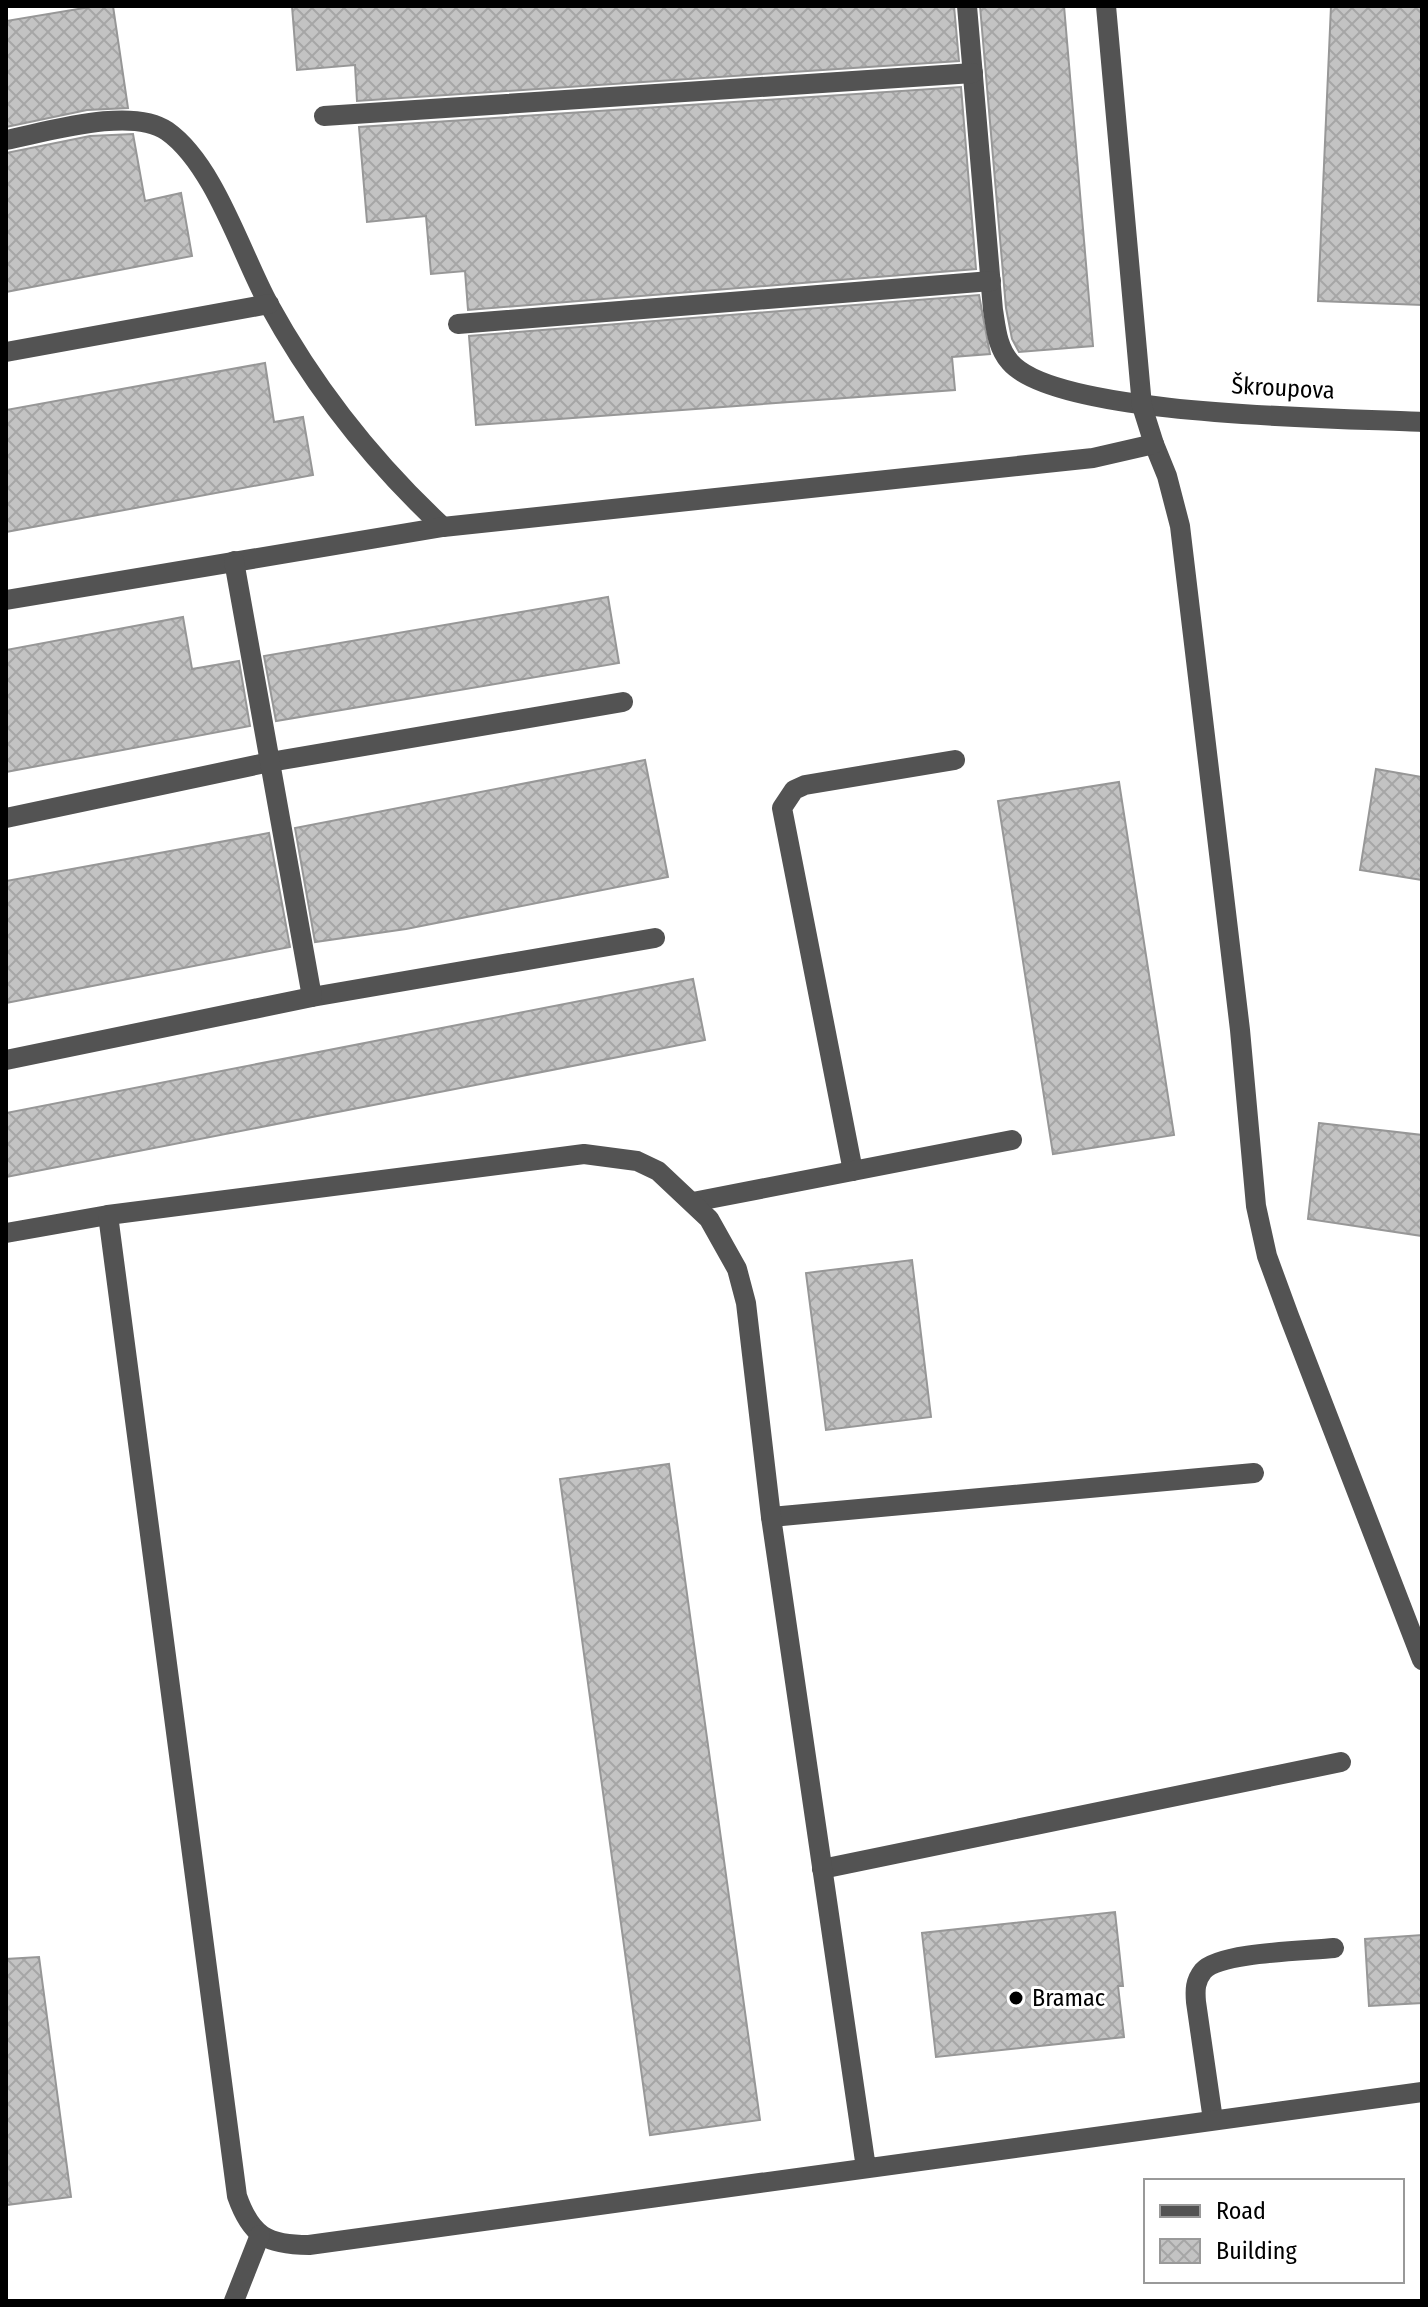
<svg xmlns="http://www.w3.org/2000/svg" width="1428" height="2307" font-family="'Fira Sans Condensed',sans-serif">
<style>
.building{fill:url(#building-cross-hatch);stroke:#979797;stroke-width:2}
.lines{fill:none;stroke-linecap:round;stroke-linejoin:round}
.minor{stroke:#535353;stroke-width:20}
.poi-dot{fill:#000;stroke:#fff;stroke-width:3}
.labels{text-anchor:middle;dominant-baseline:central;stroke-width:6;stroke-linejoin:round;paint-order:stroke}
.street-label{font-size:24px;fill:#000;stroke:#fff}
.poi-label{font-size:24px;fill:#000;stroke:#fff;text-anchor:start}
</style>
<defs>
<pattern id="building-cross-hatch" width="8" height="8" patternUnits="userSpaceOnUse" patternTransform="scale(2)"><rect width="8" height="8" fill="#c3c3c3"/><path d="M0 0l8 8M0 8l8-8" fill="none" stroke="#a6a6a6"/></pattern>
</defs>
<rect width="100%" height="100%" fill="#fff"/>
<!-- building -->
<g class="building">
<polygon points="96,6 113,6 128,108 87,110 6,127 6,21"/>
<polygon points="292,6 954,6 959,61 357,101 355,65 297,70"/>
<polygon points="980,6 1064,6 1093,346 1019,352 1012,339 1006,308"/>
<polygon points="1331,6 1422,6 1422,305 1318,301"/>
<polygon points="961,87 976,269 468,310 465,271 431,274 426,216 367,222 359,127"/>
<polygon points="133,134 145,201 181,193 192,256 6,292 6,153 90,136"/>
<polygon points="979,295 990,354 952,357 955,390 476,425 469,336"/>
<polygon points="265,363 274,422 303,417 313,475 6,532 6,410"/>
<polygon points="608,597 619,663 276,721 264,656"/>
<polygon points="183,617 192,669 239,661 250,726 6,772 6,650"/>
<polygon points="645,760 668,877 406,929 315,942 295,828"/>
<polygon points="1376,769 1422,777 1422,880 1360,870"/>
<polygon points="1119,782 1174,1135 1053,1154 998,801"/>
<polygon points="269,833 290,947 6,1003 6,881"/>
<polygon points="693,979 705,1040 6,1177 6,1113"/>
<polygon points="1319,1123 1422,1135 1422,1236 1308,1219"/>
<polygon points="912,1260 931,1417 826,1430 806,1273"/>
<polygon points="669,1464 760,2120 650,2135 560,1479"/>
<polygon points="1115,1912 1123,1986 1118,1986 1124,2037 936,2057 922,1933"/>
<polygon points="1422,1935 1422,2003 1369,2006 1365,1939"/>
<polygon points="39,1957 71,2197 6,2205 6,1959"/>
</g>
<g class="lines">
<!-- minor -->
<g class="minor">
<path d="M967,6L993,310C996,328 997,347 1010,362C1057,417 1343,418 1422,422"/>
<polyline points="324,116 973,73"/>
<path d="M6,140C47,132 131,106 167,131C214,164 241,253 268,303C314,387 373,462 443,527"/>
<polyline points="458,324 991,281"/>
<polyline points="6,352 269,304"/>
<polyline points="1154,444 1167,476 1180,526 1240,1030 1256,1206 1267,1256 1289,1316 1422,1660"/>
<polyline points="6,600 443,527 1093,458 1154,444 1142,406 1106,6"/>
<polyline points="6,818 270,762 623,702"/>
<polyline points="312,997 655,938"/>
<polyline points="6,1060 312,997 234,561"/>
<polyline points="853,1171 782,808 794,790 805,785 955,760"/>
<polyline points="693,1202 1012,1140"/>
<polyline points="6,1233 108,1215"/>
<polyline points="771,1517 1254,1473"/>
<polyline points="822,1869 1341,1762"/>
<path d="M1213,2120L1196,2002C1195,1990 1195,1981 1203,1971C1219,1952 1306,1951 1334,1948"/>
<path d="M866,2168L771,1517L746,1303L737,1269L709,1219L658,1171L637,1161L584,1154L108,1215L237,2196C251,2236 267,2245 309,2245L1422,2092"/>
<polyline points="234,2301 260,2235"/>
</g>
</g>
<!-- markers -->
<circle class="poi-dot" cx="1016" cy="1998" r="8"/>
<g class="labels">
<!-- street labels -->
<g class="street-label">
<text transform="translate(1283 388) rotate(3)">Škroupova</text>
</g>
<!-- poi labels -->
<g class="poi-label">
<text x="1032" y="1998">Bramac</text>
</g>
</g>
<!-- border -->
<rect width="1428" height="2307" fill="none" stroke="#000000" stroke-width="16"/>
<!-- legend -->
<rect x="1144" y="2179" width="260" height="104" fill="#ffffff" stroke="#999999" stroke-width="2"/>
<rect x="1160" y="2205" width="40" height="12" fill="#535353" stroke="#999999" stroke-width="2"/>
<text x="1216" y="2219" font-size="24" fill="#000000">Road</text>
<rect x="1160" y="2239" width="40" height="24" fill="url(#building-cross-hatch)" stroke="#999999" stroke-width="2"/>
<text x="1216" y="2259" font-size="24" fill="#000000">Building</text>
</svg>
